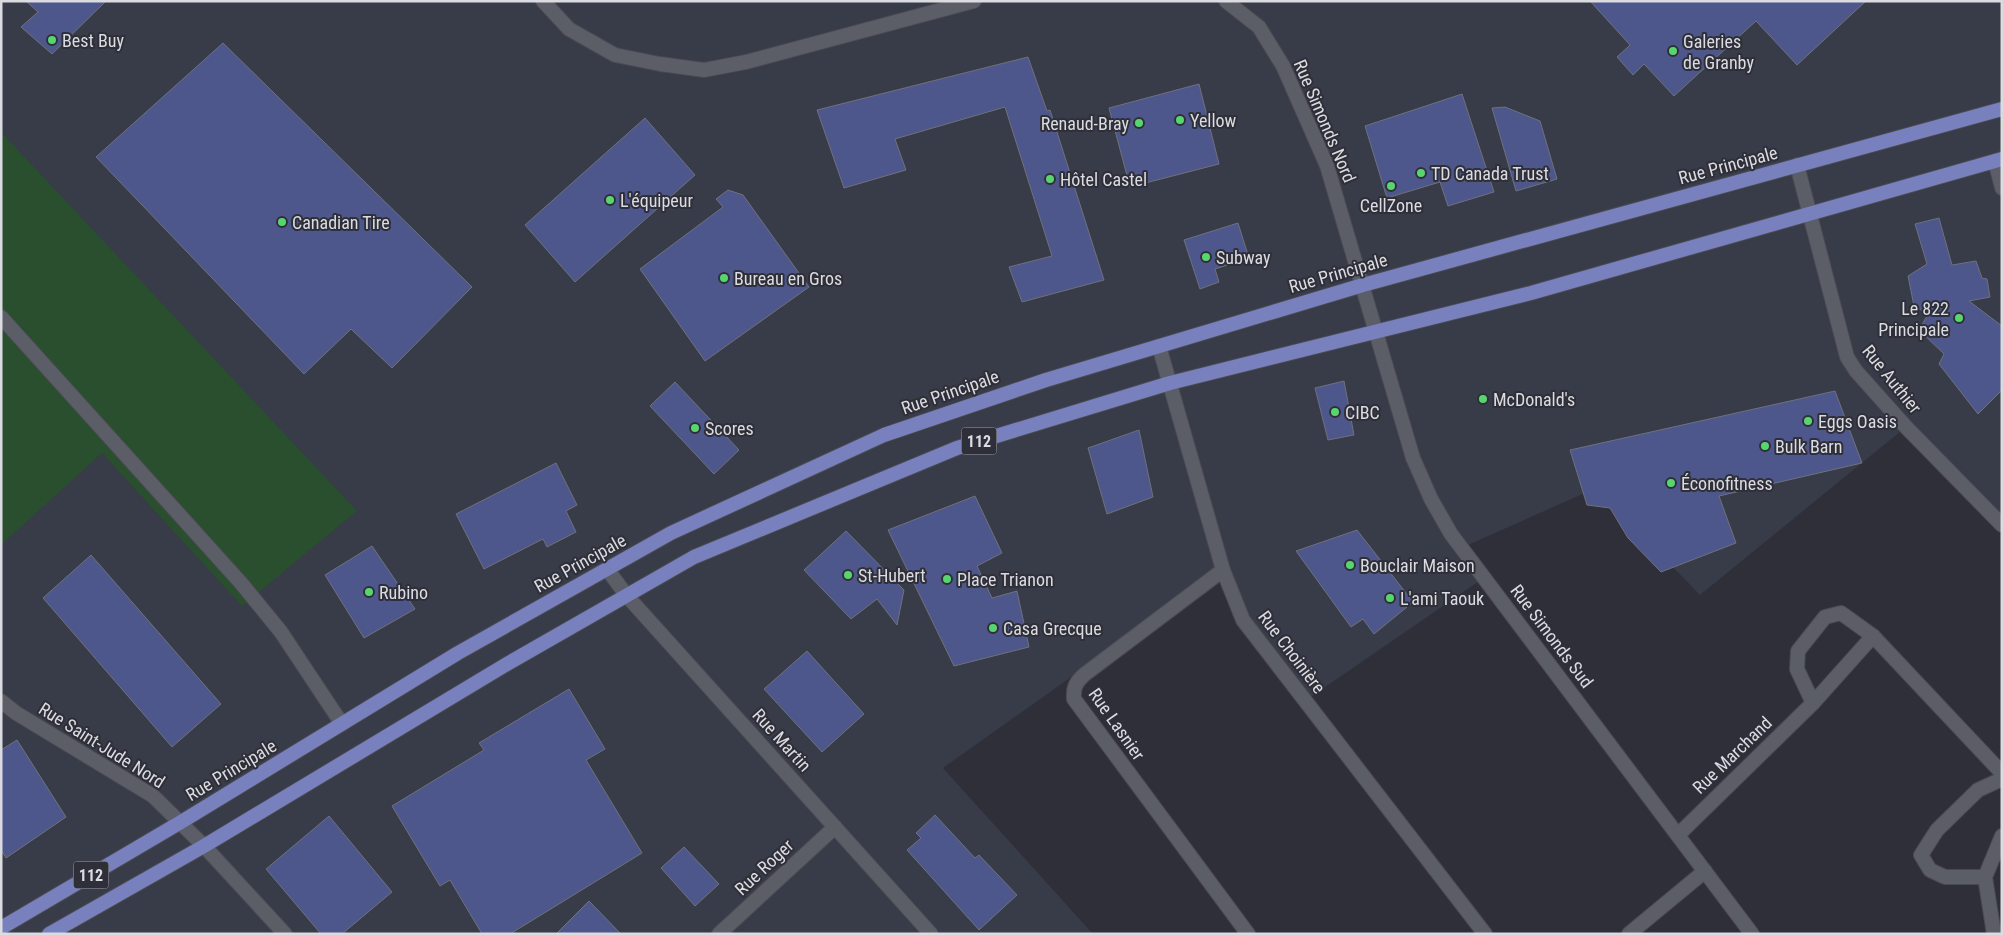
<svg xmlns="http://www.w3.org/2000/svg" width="2003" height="935" font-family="'Roboto Condensed',sans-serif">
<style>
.built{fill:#383b48}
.green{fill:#294f2e}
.building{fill:#4e578c;stroke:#6f717b}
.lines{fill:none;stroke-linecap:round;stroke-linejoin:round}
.minor-casing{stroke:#494a51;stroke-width:16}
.tertiary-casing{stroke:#494a51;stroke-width:16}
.primary-casing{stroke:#494a51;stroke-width:16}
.minor{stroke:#5c5e67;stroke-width:14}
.tertiary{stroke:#5c5e67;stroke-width:14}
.primary{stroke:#7881bd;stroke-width:14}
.poi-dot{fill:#59d56f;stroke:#2e2f38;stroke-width:2}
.labels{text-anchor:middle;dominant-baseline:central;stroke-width:4;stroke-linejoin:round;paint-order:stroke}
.shield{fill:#2e2f38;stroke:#a7a8ae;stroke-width:1}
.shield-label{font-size:16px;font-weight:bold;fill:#dbdce1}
.poi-label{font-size:18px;fill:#dbdce1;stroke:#2e2f38;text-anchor:start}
.street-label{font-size:18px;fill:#dbdce1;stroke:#2e2f38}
</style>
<rect width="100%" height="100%" fill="#2e2f38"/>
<!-- built -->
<polygon class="built" points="1,1 2002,1 2002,525 1906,427 1700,595 1596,488 1468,545 1428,490 1485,577 1305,701 1243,620 1222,570 943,768 1093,934 729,934 816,854 723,934 1,934"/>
<!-- green -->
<polygon class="green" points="1,132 357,511 242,606 102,453 1,545"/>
<!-- building -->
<g class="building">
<polygon points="26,1 106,1 52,54 21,27 38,12"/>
<polygon points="1590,1 1866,1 1797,65 1756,21 1674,96 1644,64 1633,75 1617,57 1630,45"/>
<polygon points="223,43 472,287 392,368 351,329 304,374 96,157"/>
<polygon points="1028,57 1047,111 1050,110 1104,280 1022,302 1009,267 1052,256 1005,107 895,139 906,170 844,188 817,110"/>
<polygon points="1199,84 1219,164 1130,187 1109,108"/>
<polygon points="1462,94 1494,192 1448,206 1440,182 1387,198 1365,126"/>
<polygon points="1505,107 1540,121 1557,179 1516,191 1492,108"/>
<polygon points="645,118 695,175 575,282 525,225"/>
<polygon points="728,190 743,195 809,287 705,361 640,269 723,207 716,199"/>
<polygon points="1939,218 1952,265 1976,261 1982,278 1987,279 1990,297 1969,301 2002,326 2002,390 1978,414 1939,364 1944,354 1919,330 1928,314 1914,306 1908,276 1927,264 1915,224"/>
<polygon points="1238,223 1249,258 1215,269 1219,282 1200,289 1184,240"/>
<polygon points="1344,381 1354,435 1328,440 1315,388"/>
<polygon points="675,382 739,450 714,474 650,406"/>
<polygon points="1835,391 1862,463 1719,496 1736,543 1661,572 1628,538 1610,508 1587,505 1570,450"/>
<polygon points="1139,430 1153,497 1107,514 1088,448"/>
<polygon points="556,463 577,505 566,511 576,532 547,547 543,539 484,569 456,514"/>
<polygon points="975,496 1002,553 977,566 992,598 1017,591 1029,647 954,666 888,530"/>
<polygon points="1357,530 1413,602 1374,634 1363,619 1351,627 1296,551"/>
<polygon points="846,531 904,590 897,625 877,599 851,619 804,570"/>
<polygon points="372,546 415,609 364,638 325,575"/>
<polygon points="91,555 221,704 172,747 43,598"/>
<polygon points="807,651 864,714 822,752 764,689"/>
<polygon points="569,689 605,749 586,760 642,853 510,934 482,934 450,880 440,886 392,806 484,750 479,743"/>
<polygon points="17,740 66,817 6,858 1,850 1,750"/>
<polygon points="935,815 975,858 979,855 1017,895 979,930 907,850 921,838 916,833"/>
<polygon points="329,816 392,892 342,934 321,934 266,869"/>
<polygon points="684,847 719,884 695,906 661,868"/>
<polygon points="589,901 621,934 556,934"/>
</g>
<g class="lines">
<!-- minor casing -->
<g class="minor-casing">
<g id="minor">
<polyline points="1995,161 2002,188"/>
<polyline points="1797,165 1847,357 1856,371 1906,427 2002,525"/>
<polyline points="1,317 241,583 281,632 342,724"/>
<polyline points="1159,346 1223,570 1243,620 1485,934"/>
<polyline points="607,569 627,596 931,934"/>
<path d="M1223,570L1085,674C1076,682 1073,687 1074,699L1248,934"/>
<polyline points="1813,703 1797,669 1798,651 1825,617 1841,613 1873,636"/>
<polyline points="1678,835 1813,703 1873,636 2002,773"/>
<polyline points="204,846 285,934"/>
<polyline points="1985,877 1945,877 1930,870 1921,855 1937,830 1978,790 2002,779"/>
<polyline points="719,934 835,827"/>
<polyline points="1629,934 1705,871"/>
<polyline points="1994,934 1985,877 2002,836"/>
</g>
</g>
<!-- tertiary casing -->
<g class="tertiary-casing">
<g id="tertiary">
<polyline points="543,1 569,29 615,55 660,64 704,70 746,62 974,1"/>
<polyline points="1226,1 1259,27 1283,66 1327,166 1413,458 1431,499 1451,534 1752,934"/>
<polyline points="1,701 16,713 153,796 204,846"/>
</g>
</g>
<!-- primary casing -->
<g class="primary-casing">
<g id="primary">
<polyline points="1,928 181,822 458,653 671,533 884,435 1046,380 1363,285 2002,109"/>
<polyline points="49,934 204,846 507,664 694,557 957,448 1170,383 1531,293 2002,159"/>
</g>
</g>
<!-- minor -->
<use href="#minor" class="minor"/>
<!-- tertiary -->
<use href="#tertiary" class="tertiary"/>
<!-- primary -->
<use href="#primary" class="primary"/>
</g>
<!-- markers -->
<g class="poi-dot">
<circle cx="52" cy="40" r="5"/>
<circle cx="1673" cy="51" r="5"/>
<circle cx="1180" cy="120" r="5"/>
<circle cx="1139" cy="123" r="5"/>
<circle cx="1421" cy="173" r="5"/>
<circle cx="1050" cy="179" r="5"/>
<circle cx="1391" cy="186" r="5"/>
<circle cx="610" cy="200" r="5"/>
<circle cx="282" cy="222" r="5"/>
<circle cx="1206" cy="257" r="5"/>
<circle cx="724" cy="278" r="5"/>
<circle cx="1959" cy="318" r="5"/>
<circle cx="1483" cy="399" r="5"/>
<circle cx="1335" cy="412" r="5"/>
<circle cx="1808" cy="421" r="5"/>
<circle cx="695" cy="428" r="5"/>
<circle cx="1765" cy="446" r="5"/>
<circle cx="1671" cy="483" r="5"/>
<circle cx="1350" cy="565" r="5"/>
<circle cx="848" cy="575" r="5"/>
<circle cx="947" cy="579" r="5"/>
<circle cx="369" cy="592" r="5"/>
<circle cx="1390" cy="598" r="5"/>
<circle cx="993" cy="628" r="5"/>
</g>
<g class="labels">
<!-- shield labels -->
<g class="shield">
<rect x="961.5" y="427.5" width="35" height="27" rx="4"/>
<rect x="73.5" y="861.5" width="35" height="27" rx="4"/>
</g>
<g class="shield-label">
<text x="979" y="441">112</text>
<text x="91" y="875">112</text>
</g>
<!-- poi labels -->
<g class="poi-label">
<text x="62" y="40">Best Buy</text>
<text x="1683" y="41">Galeries<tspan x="1683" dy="21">de Granby</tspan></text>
<text x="1190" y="120">Yellow</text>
<text x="1129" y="123" text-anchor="end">Renaud-Bray</text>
<text x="1431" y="173">TD Canada Trust</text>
<text x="1060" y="179">Hôtel Castel</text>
<text x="620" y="200">L'équipeur</text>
<text x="1391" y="205" text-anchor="middle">CellZone</text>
<text x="292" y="222">Canadian Tire</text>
<text x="1216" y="257">Subway</text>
<text x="734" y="278">Bureau en Gros</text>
<text x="1949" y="308" text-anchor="end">Le 822<tspan x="1949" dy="21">Principale</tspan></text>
<text x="1493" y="399">McDonald's</text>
<text x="1345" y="412">CIBC</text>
<text x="1818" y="421">Eggs Oasis</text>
<text x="705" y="428">Scores</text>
<text x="1775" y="446">Bulk Barn</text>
<text x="1681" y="483">Éconofitness</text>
<text x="1360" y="565">Bouclair Maison</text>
<text x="858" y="575">St-Hubert</text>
<text x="957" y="579">Place Trianon</text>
<text x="379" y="592">Rubino</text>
<text x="1400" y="598">L'ami Taouk</text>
<text x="1003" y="628">Casa Grecque</text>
</g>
<!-- street labels -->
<g class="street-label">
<text transform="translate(1325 121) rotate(67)">Rue Simonds Nord</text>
<text transform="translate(1728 165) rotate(-15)">Rue Principale</text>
<text transform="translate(1338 273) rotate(-16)">Rue Principale</text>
<text transform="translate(1892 379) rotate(51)">Rue Authier</text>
<text transform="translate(950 392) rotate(-19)">Rue Principale</text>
<text transform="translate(580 563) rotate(-29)">Rue Principale</text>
<text transform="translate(1552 636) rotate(53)">Rue Simonds Sud</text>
<text transform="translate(1292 652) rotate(53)">Rue Choinière</text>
<text transform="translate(1117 724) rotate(55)">Rue Lasnier</text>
<text transform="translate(782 740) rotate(48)">Rue Martin</text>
<text transform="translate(102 745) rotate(32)">Rue Saint-Jude Nord</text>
<text transform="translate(1732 755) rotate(-44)">Rue Marchand</text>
<text transform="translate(231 770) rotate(-31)">Rue Principale</text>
<text transform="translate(764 867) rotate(-43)">Rue Roger</text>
</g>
</g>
<!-- border -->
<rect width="2003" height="935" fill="none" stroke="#dbdce1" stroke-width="5"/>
</svg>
